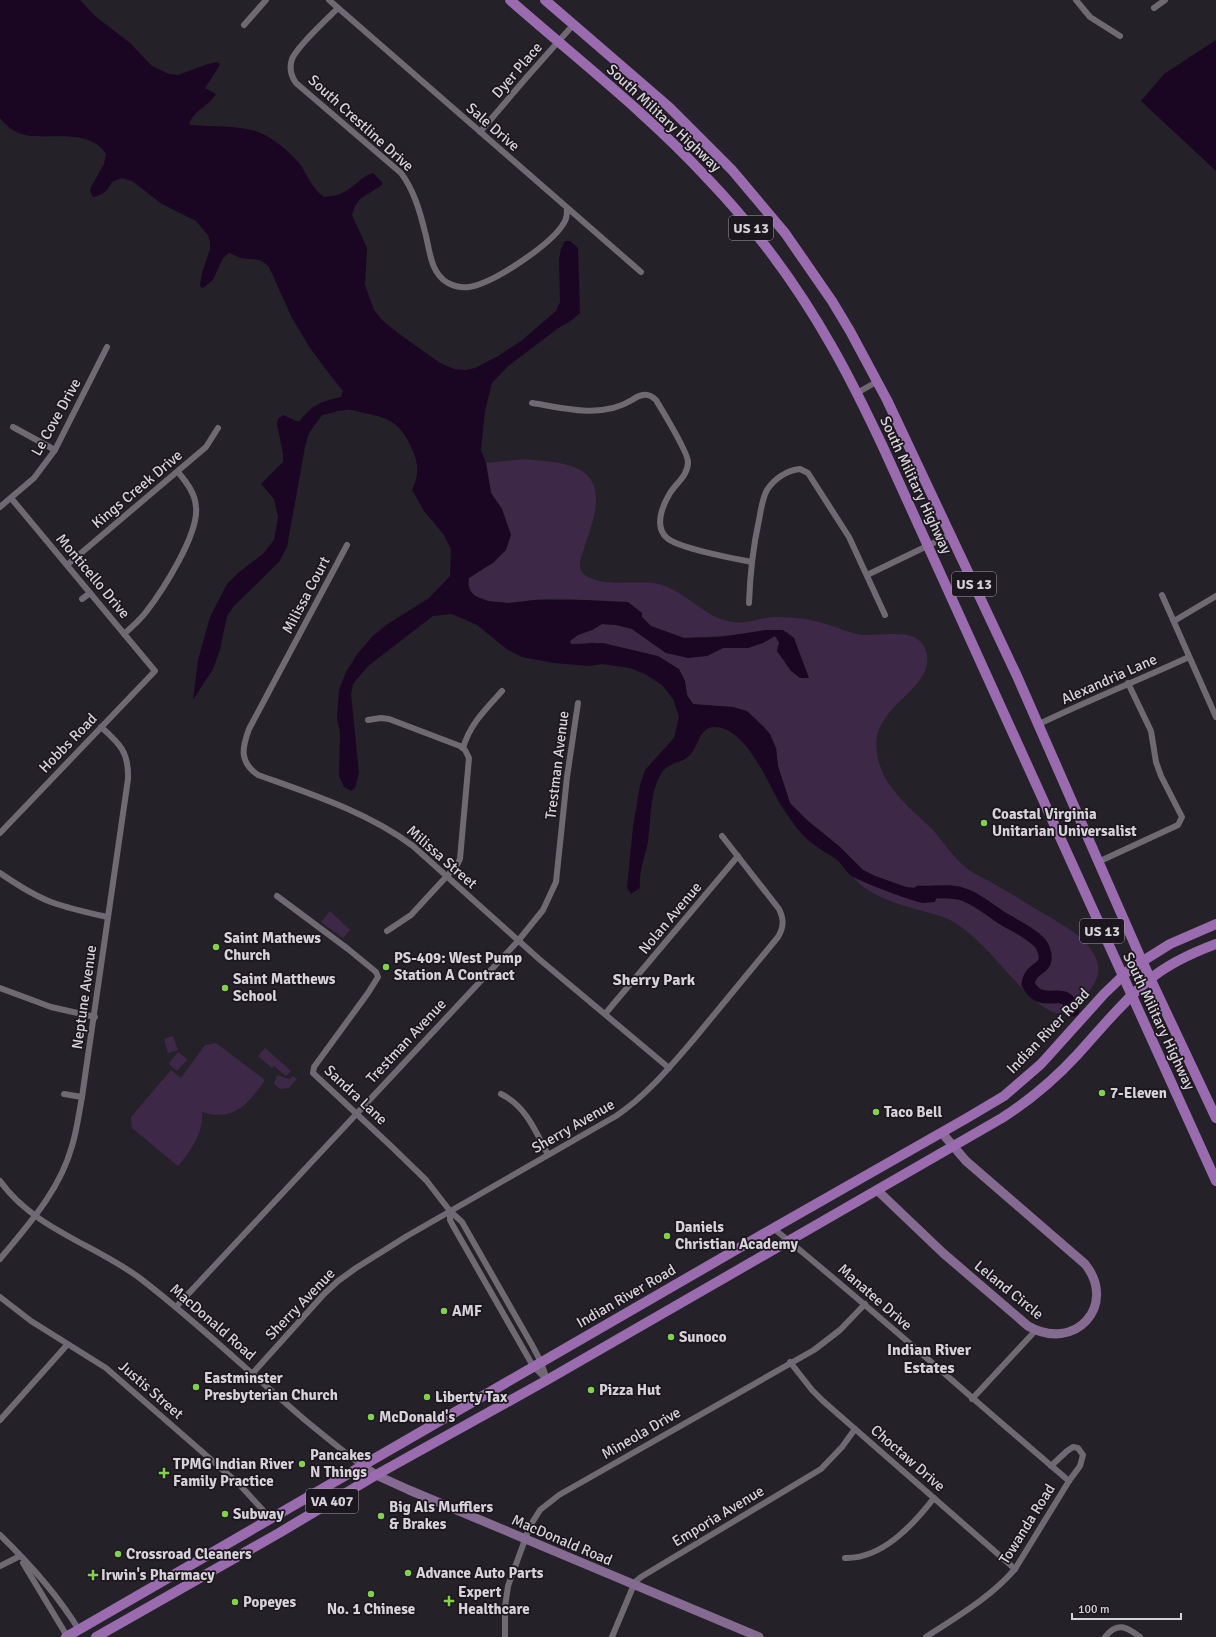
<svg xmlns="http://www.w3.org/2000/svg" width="1216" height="1637" font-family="Signika,sans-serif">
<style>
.green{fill:#3e2848}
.water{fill:#1a0623}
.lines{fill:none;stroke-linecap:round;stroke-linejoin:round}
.river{stroke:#1a0623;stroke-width:13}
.street{stroke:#6f6972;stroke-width:6}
.secondary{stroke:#856a91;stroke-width:9}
.primary{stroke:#9b6bb0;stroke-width:10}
.poi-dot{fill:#83d04e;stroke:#1c171e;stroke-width:1.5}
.labels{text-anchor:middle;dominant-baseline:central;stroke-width:3.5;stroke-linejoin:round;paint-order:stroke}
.shield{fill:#1c171e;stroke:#9e9ba0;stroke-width:1}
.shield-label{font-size:14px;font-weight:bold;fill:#d6d3d8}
.street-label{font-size:15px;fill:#d6d3d8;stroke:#1c171e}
.poi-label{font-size:15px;font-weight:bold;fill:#d6d3d8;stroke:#1c171e;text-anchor:start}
.neighbourhood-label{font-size:16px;font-weight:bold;fill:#d6d3d8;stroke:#1c171e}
</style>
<rect width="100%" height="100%" fill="#252128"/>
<!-- green -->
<g class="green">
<path d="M525,459C542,461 560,461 576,468C607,481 595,517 586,542C584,550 579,560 580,567C581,572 584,575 588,577C613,589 641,577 665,586C689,595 707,619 733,622C749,625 763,616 778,617C793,617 808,619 823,623C837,627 852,635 867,635C879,635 908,631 917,639C923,643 926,648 927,655C932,693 869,705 877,754C879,765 883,775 889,784C901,802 919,816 934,831C945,844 954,859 969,870C976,875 984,878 991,882C1012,894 1032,907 1053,919C1068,929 1082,935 1092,951C1100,964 1101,974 1092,987C1085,997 1070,1014 1057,1013C1037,1010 1000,963 985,948C974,937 963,927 950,920C940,915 929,913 919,910C894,903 867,895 851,875L878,888L934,890L906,887L875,876L863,870L839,846L808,821L790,803L778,766L776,748L693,704L687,695L685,681L592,642L585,644H571L570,641L578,635L592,630L602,624L616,625L632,629L666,653L707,656L723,648H748L763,643L775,636L779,642L796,646L794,638L787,632L684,638L650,626L642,617V613C624,608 604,601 585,600C568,599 550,598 533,600C525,601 517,603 509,603C491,603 466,600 469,578L494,562L502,509L491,493L486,463Z"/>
<polygon points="330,911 350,930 343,938 321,922"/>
<polygon points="173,1036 178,1050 168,1053 164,1039"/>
<path d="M216,1043L265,1080C248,1104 234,1122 202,1112C204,1132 190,1152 178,1166L132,1128L131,1117L171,1070L181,1078L205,1045Z"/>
<polygon points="265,1048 291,1071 286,1076 274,1066 272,1068 258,1056"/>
<polygon points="178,1052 186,1058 187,1060 177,1071 170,1065 169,1063"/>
<polygon points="277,1075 289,1079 293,1076 297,1079 289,1088 280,1089 274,1084"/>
</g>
<!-- water -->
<g class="water">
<path d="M0,0H80L95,16L130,43L152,66L169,74L178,75L208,64L217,62L220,64L218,68L205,88L216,94C209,106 196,109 189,123L191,125C213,127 237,125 258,132C271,136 291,153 299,163C308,175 312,189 324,197C332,196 340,195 346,191C356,185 362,176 373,173L382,182V185L360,199L355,206L352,215L367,248L365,285L374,310L382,320L398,333L440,363L454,369L465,370L475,368L498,356L521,341L556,311L560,302L559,259L561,249L565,241H570L578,248L580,313L572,320L557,329L507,367L492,383L485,411L481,450L486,463L491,493L502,509L511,535L506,550L494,562L469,578L468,584L470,591L475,596L488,601L509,603L534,600H586L628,602L642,613V617L651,626L684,638L720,637L766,630H783L794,638L809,678H800L791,671L777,651L779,642L775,636L763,643L748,648H723L707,656L688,658L666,653L632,629L616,625L602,624L592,630L578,635L570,641L571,644L603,643L658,656L679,669L685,681L687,695L693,704L733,707L747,711L763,726L770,734L776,748L778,766L790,803L808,821L839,846L863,870L875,876L906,887L934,890L938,893L935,902C931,902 927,903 923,903C914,902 858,881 850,875C845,870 842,864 836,859C825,852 811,844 802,834C795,826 788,816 782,807C768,784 747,728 715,727C694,727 702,756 678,762C674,763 666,767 663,771C648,792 652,822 647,847C643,862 639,872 640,888L631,894L627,888L633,827L640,785L645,770L674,738L679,717L673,699L662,685L645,674L630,668L602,664L590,666L553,663L522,657L508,650L477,625L452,614L433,616L368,666L353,684L351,694L359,773L355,788L351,791L344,787L339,776L340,732L337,718L339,690L346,672L358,653L373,636L386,625L429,598L450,576L451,549L444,535L424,511L412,490C419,476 419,463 412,449C401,424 391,418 364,413C358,412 352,409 346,410C338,410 329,414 322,415L309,433L305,447L287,547L279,562L234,606L227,616L220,650L213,669L193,700L198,660L210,617L227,584L238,573L263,554L274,540L278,517L274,499L261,484L283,462V454L277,424L278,419L283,415L299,422C313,404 320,402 341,397L343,391L330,375L310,348L292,318L269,267C258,256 254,261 241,258C237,257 233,254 229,253L223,258L213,280L203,288L201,287L200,285L202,273L210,249V242L208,235L196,221L162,204L132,181L122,178L112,182C107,191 104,195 93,197L90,191L91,187L104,164L106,154C90,128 51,140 25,135C15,133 6,126 0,118Z"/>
<polygon points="1216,40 1216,171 1141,101 1164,74"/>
</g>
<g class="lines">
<!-- river -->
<path class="river" d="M919,892C935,893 950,889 965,895C978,900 990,910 1002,918C1013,925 1028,931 1038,941C1043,945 1046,954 1045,960C1043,971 1031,967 1028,984C1043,1012 1065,982 1073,1010"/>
<!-- street -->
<g class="street">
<polyline points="329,0 641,272"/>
<polyline points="1076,0 1090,17 1120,36"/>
<path d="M338,8C327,19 297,46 292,59C289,68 291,76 296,83L401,173C414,190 420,212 425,232C430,250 430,273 448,283C454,286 462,288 469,287C494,283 554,243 565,221C567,217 567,212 567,209"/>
<polyline points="1154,8 1165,0"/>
<polyline points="244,25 266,0"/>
<polyline points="480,132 526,78 573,25"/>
<polyline points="857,393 878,381"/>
<path d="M532,403C565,408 601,419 632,400C641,394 648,392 656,400C663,412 688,452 688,462C688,476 676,483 670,493C662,506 654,527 667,538C678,548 735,559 752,562"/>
<polyline points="13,427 55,450"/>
<polyline points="0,507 34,478 55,450 107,347"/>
<path d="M347,545L249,729C242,748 239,762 258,775C311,794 367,812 413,846L539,959L669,1068"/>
<polyline points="67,565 206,447 218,428"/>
<polyline points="867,575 950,535"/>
<polyline points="1162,595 1216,717"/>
<polyline points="82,599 90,593"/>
<path d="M749,603C750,575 753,547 759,520C761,510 762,499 767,490C774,479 787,470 800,469L808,473L849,537L885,615"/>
<polyline points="1174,621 1216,596"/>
<path d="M124,634C132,627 140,620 146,612C163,590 199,534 196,507C195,493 187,483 178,472"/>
<polyline points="368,720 381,718 389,719 460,746 465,750 469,758 460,859 457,865 411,915 387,931"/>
<path d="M1039,724C1089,700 1139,680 1189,657"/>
<path d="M463,748C470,724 485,710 502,691"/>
<polyline points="0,833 155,671 11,498"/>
<polyline points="1098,862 1178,825 1182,817 1161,776 1156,762 1151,731 1128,683"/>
<path d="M0,873C16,884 33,895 51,902C70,909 89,913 108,917"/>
<polyline points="277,896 348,949 376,972 378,977 368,993 314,1067 313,1073 392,1147 426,1180 450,1211 462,1222 532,1345 541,1362 547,1380"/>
<polyline points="0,988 51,1007 95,1017"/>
<polyline points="605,1014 738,856"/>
<polyline points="64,1094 82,1097"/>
<path d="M501,1094C526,1106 536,1132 548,1155"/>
<path d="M0,1181C34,1229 96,1245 141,1279C198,1323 250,1373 305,1420C323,1435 342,1450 361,1465"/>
<polyline points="450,1211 450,1220 452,1224 533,1366 545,1378"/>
<path d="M773,1228C874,1310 970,1397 1069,1481"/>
<path d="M0,1259C29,1224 60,1190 72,1146C77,1130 79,1113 82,1097L128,779C129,752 120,744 101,727"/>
<polyline points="0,1297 31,1321 106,1368 239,1484 271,1519"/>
<polyline points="176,1307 518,941 543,910 556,882 567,777 578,703"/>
<polyline points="790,1362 812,1390 823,1401 1015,1569"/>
<path d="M252,1374L324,1294L338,1281L356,1268L407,1236L616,1116C647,1095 670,1067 694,1039C722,1005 750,971 778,937C784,927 784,919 779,909L722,836"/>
<polyline points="972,1399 1036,1330"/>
<polyline points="0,1420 67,1345"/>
<path d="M0,1535C30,1564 57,1594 79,1630"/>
<path d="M845,1558C882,1559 913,1525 934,1498"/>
<polyline points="23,1563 67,1636"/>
<polyline points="0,1566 20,1556"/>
<polyline points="505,1637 505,1607 508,1586 530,1526 540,1510 559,1495 814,1350 840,1330 865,1304"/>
<polyline points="612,1637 635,1582 641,1577 821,1469 842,1447 855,1429"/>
<path d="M926,1637C958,1616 991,1597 1015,1569L1069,1481L1080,1466L1083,1455L1078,1448L1073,1447L1067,1451L1051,1466"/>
<path d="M1105,1637C1117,1621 1127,1627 1140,1637"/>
</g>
<!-- secondary -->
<g class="secondary">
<path d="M877,1190L943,1253L1028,1326C1075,1353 1118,1305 1085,1264L966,1161L942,1133"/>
<polyline points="361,1465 376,1475 409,1490 759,1637"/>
</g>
<!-- primary -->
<g class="primary">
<path d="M510,0C576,58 647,113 707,178C755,228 797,285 831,345C850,378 867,413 883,447L1216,1181"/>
<polyline points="545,0 669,107 732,170 785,233 832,301 850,331 887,400 1017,676 1142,961 1216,1118"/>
<polyline points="66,1637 758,1237 967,1118 1004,1096 1041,1064 1104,994 1130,969 1170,944 1216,924"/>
<path d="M96,1637L279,1533L376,1475L547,1380L1002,1118C1030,1100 1054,1080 1077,1055C1100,1030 1122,1002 1149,980C1168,964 1192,953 1216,944"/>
</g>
</g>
<!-- markers -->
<g class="poi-dot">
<circle cx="984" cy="823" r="4"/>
<circle cx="216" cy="947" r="4"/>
<circle cx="386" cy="967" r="4"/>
<circle cx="225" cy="988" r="4"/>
<circle cx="1102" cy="1093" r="4"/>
<circle cx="876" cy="1112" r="4"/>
<circle cx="667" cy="1236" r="4"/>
<circle cx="444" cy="1311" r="4"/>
<circle cx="671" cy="1337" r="4"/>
<circle cx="196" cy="1387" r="4"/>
<circle cx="591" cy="1390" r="4"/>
<circle cx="427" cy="1397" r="4"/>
<circle cx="371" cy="1417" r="4"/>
<circle cx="302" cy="1464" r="4"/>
<path d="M162 1467h4v4h4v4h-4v4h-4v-4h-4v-4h4z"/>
<circle cx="225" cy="1514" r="4"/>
<circle cx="381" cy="1516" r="4"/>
<circle cx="118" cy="1554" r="4"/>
<circle cx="408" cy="1573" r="4"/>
<path d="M91 1569h4v4h4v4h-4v4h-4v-4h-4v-4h4z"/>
<circle cx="371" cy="1594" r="4"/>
<path d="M447 1595h4v4h4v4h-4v4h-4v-4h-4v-4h4z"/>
<circle cx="235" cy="1602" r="4"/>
</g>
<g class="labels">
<!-- shield labels -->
<g class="shield">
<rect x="729" y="216" width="44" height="24" rx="3"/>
<rect x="952" y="572" width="44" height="24" rx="3"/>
<rect x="1080" y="919" width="44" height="24" rx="3"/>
<rect x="306" y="1489" width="52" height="24" rx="3"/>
</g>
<g class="shield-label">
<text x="751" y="228">US 13</text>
<text x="974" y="584">US 13</text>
<text x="1102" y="931">US 13</text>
<text x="332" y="1501">VA 407</text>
</g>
<!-- street labels -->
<g class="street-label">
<text transform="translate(517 70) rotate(-49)">Dyer Place</text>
<text transform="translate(664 118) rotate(43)">South Military Highway</text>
<text transform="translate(361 123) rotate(42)">South Crestline Drive</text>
<text transform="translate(493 127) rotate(41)">Sale Drive</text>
<text transform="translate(56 417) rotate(-61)">Le Cove Drive</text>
<text transform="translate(916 485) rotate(65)">South Military Highway</text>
<text transform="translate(137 489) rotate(-40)">Kings Creek Drive</text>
<text transform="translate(93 576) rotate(50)">Monticello Drive</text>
<text transform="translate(306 595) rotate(-62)">Milissa Court</text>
<text transform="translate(1109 679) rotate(-24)">Alexandria Lane</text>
<text transform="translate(68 743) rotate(-46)">Hobbs Road</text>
<text transform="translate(557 765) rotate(-83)">Trestman Avenue</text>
<text transform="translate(442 857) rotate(41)">Milissa Street</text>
<text transform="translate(670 918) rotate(-50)">Nolan Avenue</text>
<text transform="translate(84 997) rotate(-82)">Neptune Avenue</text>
<text transform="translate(1159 1021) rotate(65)">South Military Highway</text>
<text transform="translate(1048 1031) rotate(-46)">Indian River Road</text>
<text transform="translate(406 1041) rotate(-47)">Trestman Avenue</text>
<text transform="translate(356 1095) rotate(43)">Sandra Lane</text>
<text transform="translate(573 1126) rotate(-30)">Sherry Avenue</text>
<text transform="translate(1009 1290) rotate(39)">Leland Circle</text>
<text transform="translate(626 1296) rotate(-30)">Indian River Road</text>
<text transform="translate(875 1297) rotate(41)">Manatee Drive</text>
<text transform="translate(300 1304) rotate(-46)">Sherry Avenue</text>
<text transform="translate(213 1322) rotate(41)">MacDonald Road</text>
<text transform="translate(151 1390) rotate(41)">Justis Street</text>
<text transform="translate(641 1433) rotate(-30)">Mineola Drive</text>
<text transform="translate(908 1458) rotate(41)">Choctaw Drive</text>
<text transform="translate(718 1516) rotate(-31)">Emporia Avenue</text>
<text transform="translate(1027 1524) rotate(-58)">Towanda Road</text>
<text transform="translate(562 1540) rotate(23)">MacDonald Road</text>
</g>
<!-- poi labels -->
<g class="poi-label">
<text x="992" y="814">Coastal Virginia<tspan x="992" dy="17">Unitarian Universalist</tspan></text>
<text x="224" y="938">Saint Mathews<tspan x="224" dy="17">Church</tspan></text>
<text x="394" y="958">PS-409: West Pump<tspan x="394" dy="17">Station A Contract</tspan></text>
<text x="233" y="979">Saint Matthews<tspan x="233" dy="17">School</tspan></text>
<text x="1110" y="1093">7-Eleven</text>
<text x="884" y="1112">Taco Bell</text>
<text x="675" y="1227">Daniels<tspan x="675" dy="17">Christian Academy</tspan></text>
<text x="452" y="1311">AMF</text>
<text x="679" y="1337">Sunoco</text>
<text x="204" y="1378">Eastminster<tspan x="204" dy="17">Presbyterian Church</tspan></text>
<text x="599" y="1390">Pizza Hut</text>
<text x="435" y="1397">Liberty Tax</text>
<text x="379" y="1417">McDonald's</text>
<text x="310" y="1455">Pancakes<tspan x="310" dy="17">N Things</tspan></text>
<text x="173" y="1464">TPMG Indian River<tspan x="173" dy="17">Family Practice</tspan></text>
<text x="389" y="1507">Big Als Mufflers<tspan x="389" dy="17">&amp; Brakes</tspan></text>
<text x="233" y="1514">Subway</text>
<text x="126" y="1554">Crossroad Cleaners</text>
<text x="416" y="1573">Advance Auto Parts</text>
<text x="101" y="1575">Irwin's Pharmacy</text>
<text x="458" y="1592">Expert<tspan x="458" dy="17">Healthcare</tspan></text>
<text x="243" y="1602">Popeyes</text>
<text x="371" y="1609" text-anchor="middle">No. 1 Chinese</text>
</g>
<!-- neighbourhood labels -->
<g class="neighbourhood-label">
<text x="654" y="980">Sherry Park</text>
<text x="929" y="1350">Indian River<tspan x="929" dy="18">Estates</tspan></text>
</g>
</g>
<!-- scale -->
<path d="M1072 1613v6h109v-6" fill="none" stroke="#d6d3d8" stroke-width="2"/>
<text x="1078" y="1613" font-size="12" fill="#d6d3d8" stroke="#1c171e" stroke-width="3" paint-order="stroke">100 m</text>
</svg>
